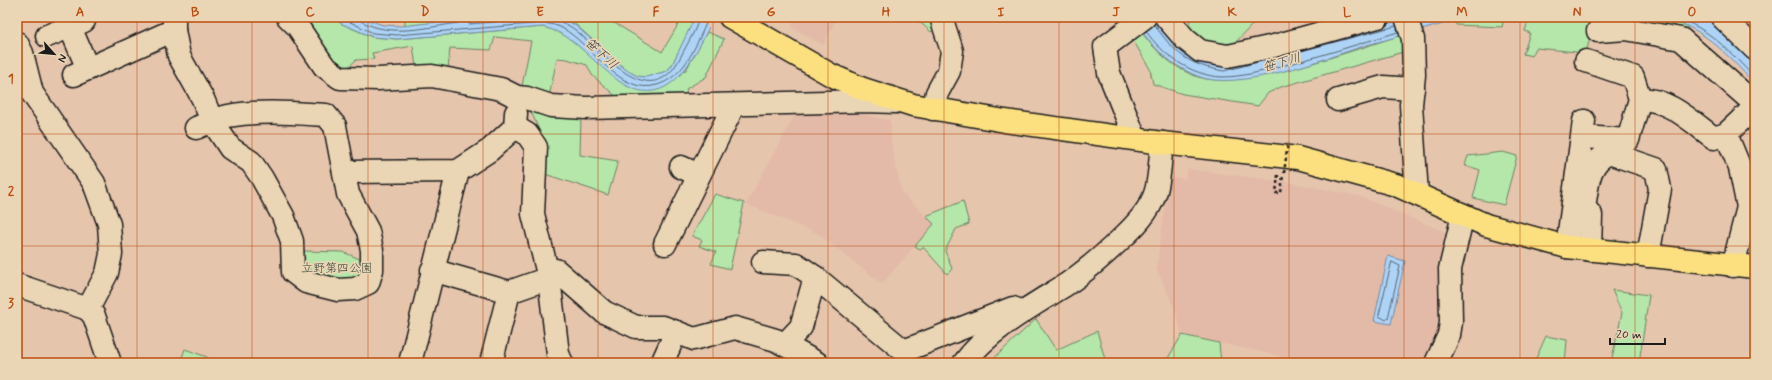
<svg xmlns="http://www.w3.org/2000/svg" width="1772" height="380" font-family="Mynerve,'Klee One',sans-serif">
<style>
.built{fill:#e3baa8}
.green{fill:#b4e7a9;stroke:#688262}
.water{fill:#add3f6;stroke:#738a9f}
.pier{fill:#e6c5ad}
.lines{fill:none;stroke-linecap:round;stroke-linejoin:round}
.shore{stroke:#566573;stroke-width:1}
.minor-casing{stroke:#1c1c1c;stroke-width:25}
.major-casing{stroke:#1c1c1c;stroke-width:25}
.path{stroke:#1c1c1c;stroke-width:2.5;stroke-dasharray:3 3;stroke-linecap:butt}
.minor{stroke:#ead5b4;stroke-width:22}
.major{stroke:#fce080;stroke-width:22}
.path-bridge{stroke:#1c1c1c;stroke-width:2.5;stroke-dasharray:3 3;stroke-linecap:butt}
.grid{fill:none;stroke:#bf4d0f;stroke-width:1;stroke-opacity:0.55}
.labels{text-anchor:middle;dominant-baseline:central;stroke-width:3.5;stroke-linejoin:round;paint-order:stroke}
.park-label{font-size:12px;fill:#3a4538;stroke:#ead5b4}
.water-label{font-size:13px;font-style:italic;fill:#394148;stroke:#ead5b4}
.neatline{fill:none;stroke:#bf4d0f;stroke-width:1.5}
.grid-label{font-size:13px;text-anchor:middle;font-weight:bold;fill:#bf4d0f}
</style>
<rect width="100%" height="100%" fill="#e6c5ad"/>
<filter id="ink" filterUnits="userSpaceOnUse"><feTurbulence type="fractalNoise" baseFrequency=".025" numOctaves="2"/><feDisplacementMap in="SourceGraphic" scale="8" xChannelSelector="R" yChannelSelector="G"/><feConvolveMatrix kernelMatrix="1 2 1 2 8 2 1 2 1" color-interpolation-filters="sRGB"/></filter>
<g filter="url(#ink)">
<!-- built -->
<g class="built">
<polygon points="796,17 838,17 823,45 791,27"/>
<polygon points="797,111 848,111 889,120 891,124 891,140 893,154 902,193 934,224 882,284 817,233 746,204"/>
<polygon points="1188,169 1287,182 1359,196 1448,233 1443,338 1428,363 1297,363 1275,355 1182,335 1175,310 1156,268 1170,177 1185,179"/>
</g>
<!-- green -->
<g class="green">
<polygon points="297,17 333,17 342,24 372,37 397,39 543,27 559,31 569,38 627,86 686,70 707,32 724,39 706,77 686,89 688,101 622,102 592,75 587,65 567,59 557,58 549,97 522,86 531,41 495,37 491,50 450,48 448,69 416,67 413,46 372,53 374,59 356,60 344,71 328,63"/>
<polygon points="405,17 479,17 405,26"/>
<polygon points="560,17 609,17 608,19 662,52 682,18 693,23 672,65 667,71 646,77 637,76 625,69 576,25"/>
<polygon points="914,17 938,17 941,23 931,32"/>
<polygon points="1192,17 1252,17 1252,25 1234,44 1224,49 1183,35"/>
<polygon points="1466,17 1504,17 1502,27 1456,25 1455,21"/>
<polygon points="1525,17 1657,17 1688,26 1683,36 1593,26 1586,53 1536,48 1532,56 1523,54 1530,33 1525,31 1529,18"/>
<path d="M1140,30C1154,50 1174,69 1198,77C1242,92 1358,48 1405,34L1410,50L1281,87L1268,93L1258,106L1183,94L1153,84L1150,69L1130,35Z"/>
<polygon points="528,105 552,118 581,117 580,155 618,161 608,195 542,173 545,143"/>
<polygon points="1503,152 1517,156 1504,205 1473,198 1480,170 1465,165 1468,156"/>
<polygon points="715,194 744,203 730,269 711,264 716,252 699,246 702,240 692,236"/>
<polygon points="963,201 969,224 956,229 945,251 952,269 947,274 923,247 920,249 915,246 934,224 926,216"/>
<polygon points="304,251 343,252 362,260 362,273 349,284 301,272"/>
<polygon points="1612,290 1649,295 1639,363 1611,363 1622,313"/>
<polygon points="1036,319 1056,350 1097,331 1106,363 989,363"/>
<polygon points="1182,335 1219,343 1221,363 1165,363"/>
<polygon points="1546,336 1567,340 1565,363 1534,363"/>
<polygon points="185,349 207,357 211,363 180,363"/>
</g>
<!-- water -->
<g class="water">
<path d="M333,17H360L383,25L402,26L479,17H560L575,25L625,69L637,76L646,77L667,71L672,65L695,17H714C698,49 674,110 627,86C615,80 606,70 596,62C577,45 567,33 543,27L397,39L373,37L342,24Z"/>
<path d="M1131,17H1154C1176,49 1186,60 1225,67L1413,17H1466C1434,27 1400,36 1367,45C1326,58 1237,93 1197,76C1166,63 1150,44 1131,17Z"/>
<path d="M1657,17C1669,17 1694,14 1704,17C1719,21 1744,50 1755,62V84C1725,53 1702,24 1657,17Z"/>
<polygon points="1388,256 1405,261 1391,324 1374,321"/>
</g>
<!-- pier -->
<polygon class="pier" points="693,17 716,17 711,28 692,19"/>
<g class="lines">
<!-- shore -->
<g class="shore">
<path d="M340,17L373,33L397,35L544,23C550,24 557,25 562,28C592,44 619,96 657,85C667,82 675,76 682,68C693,55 702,32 709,17"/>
<path d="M360,17L361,21C390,38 428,27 458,23L462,21V17"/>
<polyline points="467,17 467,22 469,24 542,18 552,20 554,17"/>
<path d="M559,17L561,22C565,24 570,26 574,29C604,52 651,117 681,56C687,44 697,29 699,17"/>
<path d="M1674,17C1710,28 1730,52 1755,78"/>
<path d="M1154,24C1175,54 1188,65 1224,71L1396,26"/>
<path d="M1146,31C1162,55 1192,76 1222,77C1241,77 1260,72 1278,67C1319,57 1358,44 1398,32"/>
<polygon points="1392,262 1400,266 1388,318 1386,320 1379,316"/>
</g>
<!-- minor casing -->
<g class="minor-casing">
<g id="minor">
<path d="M174,17V30L179,56L203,99L212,121L230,148L251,162L262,178L283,216L292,241L293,272L306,282L338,290L355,289L368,283L372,270V250L368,231L348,194L335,126L326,115C294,113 260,110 228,116C217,118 206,124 196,128"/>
<polyline points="288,17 298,27 324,66 340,78 378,79 432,76 501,89 517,97 527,98 551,106 586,108 866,101 895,102"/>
<polyline points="1166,17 1185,39 1200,51 1228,56 1274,46 1378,17"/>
<polyline points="1406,17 1413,39 1414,75 1411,105 1417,194"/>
<polyline points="1722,17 1755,49"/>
<polyline points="70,27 88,69"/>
<polyline points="1598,31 1626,29 1681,39 1755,104"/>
<polyline points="47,36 84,21"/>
<polyline points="17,43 22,53 32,93 94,183 109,224 111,254 107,273 88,309 94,316 110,363"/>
<polyline points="74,75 174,30"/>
<path d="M1640,99C1669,99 1691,121 1714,138L1726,134L1740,168L1748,207L1733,266"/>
<polyline points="1338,100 1383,87 1413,89"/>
<polyline points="933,109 937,93 949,71 952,51 941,17"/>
<polyline points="515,127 527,134 536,147 533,214 549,278 558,354 562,363"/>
<polyline points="1726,134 1755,107"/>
<polyline points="1583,137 1628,140 1640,99 1633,77 1586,61"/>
<polyline points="1135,138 1109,73 1105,47 1145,17"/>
<polyline points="681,167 699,175"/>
<polyline points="345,172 458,171 490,150 515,127 516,113"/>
<polyline points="665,244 734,105"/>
<polyline points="1567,247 1584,121"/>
<path d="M1590,250L1591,215L1584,207C1588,186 1587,163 1609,153L1656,169L1660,189L1648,256"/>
<polyline points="763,262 796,264 815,277 904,351"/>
<polyline points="432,270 509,292 549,278"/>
<polyline points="547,270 556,270 604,312 636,327 663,327 694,339 735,328 776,340 817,363"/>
<polyline points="17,285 88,309"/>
<polyline points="785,344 801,327 815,277"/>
<polyline points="904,351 1013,308 1018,310"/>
<polyline points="410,363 458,171"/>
<polyline points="491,363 509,292"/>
<polyline points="662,363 676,332"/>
<path d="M964,363C989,329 1032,306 1067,284C1086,271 1104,255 1121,239C1134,227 1149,212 1155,194C1160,180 1160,158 1162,143"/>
<polyline points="1436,363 1449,335 1451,322 1450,269 1463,215"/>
</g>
</g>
<!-- major casing -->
<g class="major-casing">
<polyline id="major" points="730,17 831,75 863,89 913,105 1005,121 1162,143 1298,158 1396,185 1486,225 1567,247 1755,267"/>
</g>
<!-- path -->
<polyline class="path" points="1278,175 1276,193 1281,193 1283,175"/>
<!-- minor -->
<use href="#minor" class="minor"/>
<!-- major -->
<use href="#major" class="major"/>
<!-- path-bridge -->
<polyline class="path-bridge" points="1284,173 1288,143"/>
</g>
</g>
<!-- grid -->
<path class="grid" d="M137,17V363M252,17V363M368,17V363M483,17V363M598,17V363M713,17V363M828,17V363M944,17V363M1059,17V363M1174,17V363M1289,17V363M1404,17V363M1520,17V363M1635,17V363M17,134H1755M17,246H1755"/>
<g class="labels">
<!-- park labels -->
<g class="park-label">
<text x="337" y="269">立野第四公園</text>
</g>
<!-- water labels -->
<g class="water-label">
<text transform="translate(601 54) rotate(42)">笹下川</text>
<text transform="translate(1282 63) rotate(-16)">笹下川</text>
</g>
</g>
<!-- margin -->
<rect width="1772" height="380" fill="none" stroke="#ead5b4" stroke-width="44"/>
<!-- north arrow -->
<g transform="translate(54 54) rotate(117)" stroke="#ead5b4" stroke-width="3" paint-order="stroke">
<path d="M0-3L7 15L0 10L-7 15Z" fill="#1c1c1c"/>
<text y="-6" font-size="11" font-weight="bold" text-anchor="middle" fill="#1c1c1c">N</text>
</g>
<!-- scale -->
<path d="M1610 338v6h55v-6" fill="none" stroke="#1c1c1c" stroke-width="2"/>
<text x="1616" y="338" font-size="12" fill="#1c1c1c" stroke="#ead5b4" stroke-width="3" paint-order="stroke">20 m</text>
<rect x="22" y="22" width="1728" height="336" class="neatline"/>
<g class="grid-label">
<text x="80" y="16">A</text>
<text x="195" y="16">B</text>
<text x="310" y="16">C</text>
<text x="425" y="16">D</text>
<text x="540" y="16">E</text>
<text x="656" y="16">F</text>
<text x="771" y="16">G</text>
<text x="886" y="16">H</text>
<text x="1001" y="16">I</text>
<text x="1116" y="16">J</text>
<text x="1232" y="16">K</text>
<text x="1347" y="16">L</text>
<text x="1462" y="16">M</text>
<text x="1577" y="16">N</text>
<text x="1692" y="16">O</text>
<text x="11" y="83">1</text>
<text x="11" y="195">2</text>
<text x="11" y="307">3</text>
</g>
</svg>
